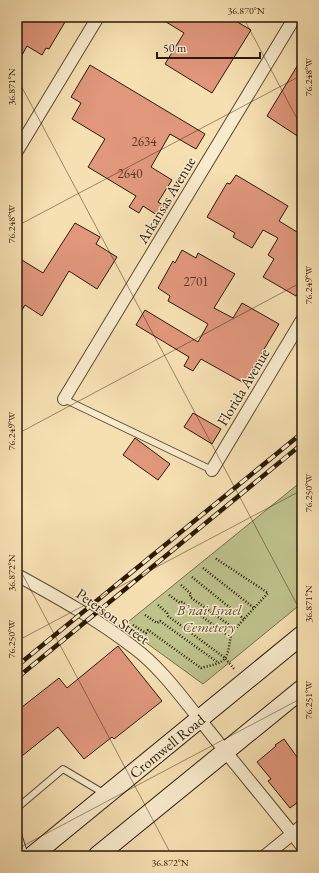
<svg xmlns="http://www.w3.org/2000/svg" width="319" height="873" font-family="'EB Garamond',serif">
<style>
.green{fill:#bec28b;stroke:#746e49}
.building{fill:#e0977c;stroke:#2b1907}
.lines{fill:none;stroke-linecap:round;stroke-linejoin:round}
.lane-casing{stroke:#5e4b32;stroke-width:8}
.street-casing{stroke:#5e4b32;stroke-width:14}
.secondary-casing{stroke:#2b1907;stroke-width:20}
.path{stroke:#2b1907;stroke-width:2.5;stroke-dasharray:1 2;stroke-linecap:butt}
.lane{stroke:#f9ebcd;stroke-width:6}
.street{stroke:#f9ebcd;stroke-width:12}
.secondary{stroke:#f9ebcd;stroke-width:18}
.rail-casing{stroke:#2b1907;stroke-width:4.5}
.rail{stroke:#f9ebcd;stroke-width:3;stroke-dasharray:9;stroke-linecap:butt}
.ticks{fill:none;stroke:#2b1907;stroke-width:1;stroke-opacity:0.45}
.labels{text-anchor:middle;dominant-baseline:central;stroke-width:3;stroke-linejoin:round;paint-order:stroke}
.number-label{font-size:13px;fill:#583824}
.street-label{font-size:15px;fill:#2b1907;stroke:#f9ebcd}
.park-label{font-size:15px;font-style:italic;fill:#574c2f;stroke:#f9ebcd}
.neatline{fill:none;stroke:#2b1907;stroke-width:1.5}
.ticks-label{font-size:10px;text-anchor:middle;fill:#2b1907}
</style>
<rect width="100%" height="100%" fill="#f6e0b2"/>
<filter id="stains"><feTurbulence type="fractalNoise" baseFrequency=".005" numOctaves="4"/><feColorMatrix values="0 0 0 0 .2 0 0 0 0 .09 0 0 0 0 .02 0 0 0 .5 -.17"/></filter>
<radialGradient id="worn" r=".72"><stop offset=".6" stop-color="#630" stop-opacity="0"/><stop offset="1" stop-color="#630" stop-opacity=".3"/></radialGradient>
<!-- green -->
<polygon class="green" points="302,481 302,603 203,684 123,626"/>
<!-- building -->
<g class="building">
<polygon points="17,17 68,17 49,49 46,48 42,55 27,46 17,64"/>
<polygon points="158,17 229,17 251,30 212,93 165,64 184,33"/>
<polygon points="302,58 302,139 267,116"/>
<polygon points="90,65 205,134 196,149 170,134 151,167 172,180 158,202 163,205 157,215 143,206 139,213 129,207 136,196 88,167 105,139 72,119 81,103 71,97"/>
<polygon points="236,175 288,206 279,221 302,235 302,287 296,296 263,277 274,259 268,255 278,238 263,230 252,248 233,237 235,233 207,217 227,183 230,184"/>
<polygon points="75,223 100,237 96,244 117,257 97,289 69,271 42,316 25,305 17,318 17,257 43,273"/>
<polygon points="182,250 196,258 198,253 235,274 214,308 233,318 242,303 279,324 244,383 201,359 193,371 184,366 189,357 136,325 145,310 198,342 208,324 168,301 170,296 158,288 173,261 175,263"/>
<polygon points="193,413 221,429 212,444 184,427"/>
<polygon points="135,438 170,464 158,480 123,455"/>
<polygon points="118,646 162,701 114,739 112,737 84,759 58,727 17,760 17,711 59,678 67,688"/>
<polygon points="284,739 297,757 302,752 302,799 290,808 268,781 271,779 257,762 276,746 275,745"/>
</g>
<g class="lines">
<!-- lane casing -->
<g class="lane-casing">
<g id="lane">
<polyline points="64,399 212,470"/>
<polyline points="17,808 63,769 105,794"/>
<polyline points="17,831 25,856"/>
</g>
</g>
<!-- street casing -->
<g class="street-casing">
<g id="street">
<polyline points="17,151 98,17"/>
<polyline points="64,399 295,17"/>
<polyline points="212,470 302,320"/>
<path d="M17,575C57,597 97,619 133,647C160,667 180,695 201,721C234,763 269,804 302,846"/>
<polyline points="265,856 302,826"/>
</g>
</g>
<!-- secondary casing -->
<g class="secondary-casing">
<g id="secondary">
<polyline points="32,856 302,635"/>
<polyline points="97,856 302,689"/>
</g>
</g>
<!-- path -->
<g class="path">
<polyline points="203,568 254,608"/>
<polyline points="192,577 244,619"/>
<polyline points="181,585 191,594 190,597 235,629"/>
<polyline points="169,595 180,603 182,602 230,637"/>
<polyline points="158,605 167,613 168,616 225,658 235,670"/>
<polyline points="145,615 157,623 160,621 217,662"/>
<path d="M133,625L146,633L148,630L201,668C207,666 217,665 222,661C231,655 228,639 233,631L268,593L215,558"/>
</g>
<!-- lane -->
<use href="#lane" class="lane"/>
<!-- street -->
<use href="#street" class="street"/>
<!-- secondary -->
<use href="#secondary" class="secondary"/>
<!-- rail casing -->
<g class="rail-casing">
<g id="rail">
<polyline points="17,666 302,433"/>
<polyline points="17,678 302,444"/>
</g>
</g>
<!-- rail -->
<use href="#rail" class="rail"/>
</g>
<!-- ticks -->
<path class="ticks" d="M243,17L302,128M17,19L20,17M17,78L302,614M17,226L302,75M17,434L302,282M17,564L172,856M17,641L302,490M17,849L302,698"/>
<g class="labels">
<!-- number labels -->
<g class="number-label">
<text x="144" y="141">2634</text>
<text x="130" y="173">2640</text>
<text x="196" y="281">2701</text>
</g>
<!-- street labels -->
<g class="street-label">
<text transform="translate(166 200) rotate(-59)">Arkansas Avenue</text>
<text transform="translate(243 387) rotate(-59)">Florida Avenue</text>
<text transform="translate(113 616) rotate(35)">Peterson Street</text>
<text transform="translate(167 746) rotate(-39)">Cromwell Road</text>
</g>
<!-- park labels -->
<g class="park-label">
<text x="209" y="609">B’nai Israel<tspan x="209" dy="17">Cemetery</tspan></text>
</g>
</g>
<!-- margin -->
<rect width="319" height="873" fill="none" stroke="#f6e0b2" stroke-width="44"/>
<!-- scale -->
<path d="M157 52v6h103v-6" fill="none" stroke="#2b1907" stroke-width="2"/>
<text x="163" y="52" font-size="12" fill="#2b1907" stroke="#f9ebcd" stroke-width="3" paint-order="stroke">50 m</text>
<rect x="22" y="22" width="275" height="829" class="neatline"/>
<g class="ticks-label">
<text x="246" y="14">36.870°N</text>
<text transform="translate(308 77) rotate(-90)" y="4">76.248°W</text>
<text transform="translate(11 87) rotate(-90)" y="4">36.871°N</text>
<text transform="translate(11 224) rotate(-90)" y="4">76.248°W</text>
<text transform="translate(308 285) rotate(-90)" y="4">76.249°W</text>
<text transform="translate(11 431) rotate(-90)" y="4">76.249°W</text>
<text transform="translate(308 493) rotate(-90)" y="4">76.250°W</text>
<text transform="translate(11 573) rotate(-90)" y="4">36.872°N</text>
<text transform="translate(308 604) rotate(-90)" y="4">36.871°N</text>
<text transform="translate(11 639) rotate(-90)" y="4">76.250°W</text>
<text transform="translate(308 700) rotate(-90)" y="4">76.251°W</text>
<text x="170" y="866">36.872°N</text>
</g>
<rect width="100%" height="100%" filter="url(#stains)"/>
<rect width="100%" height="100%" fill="url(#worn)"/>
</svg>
